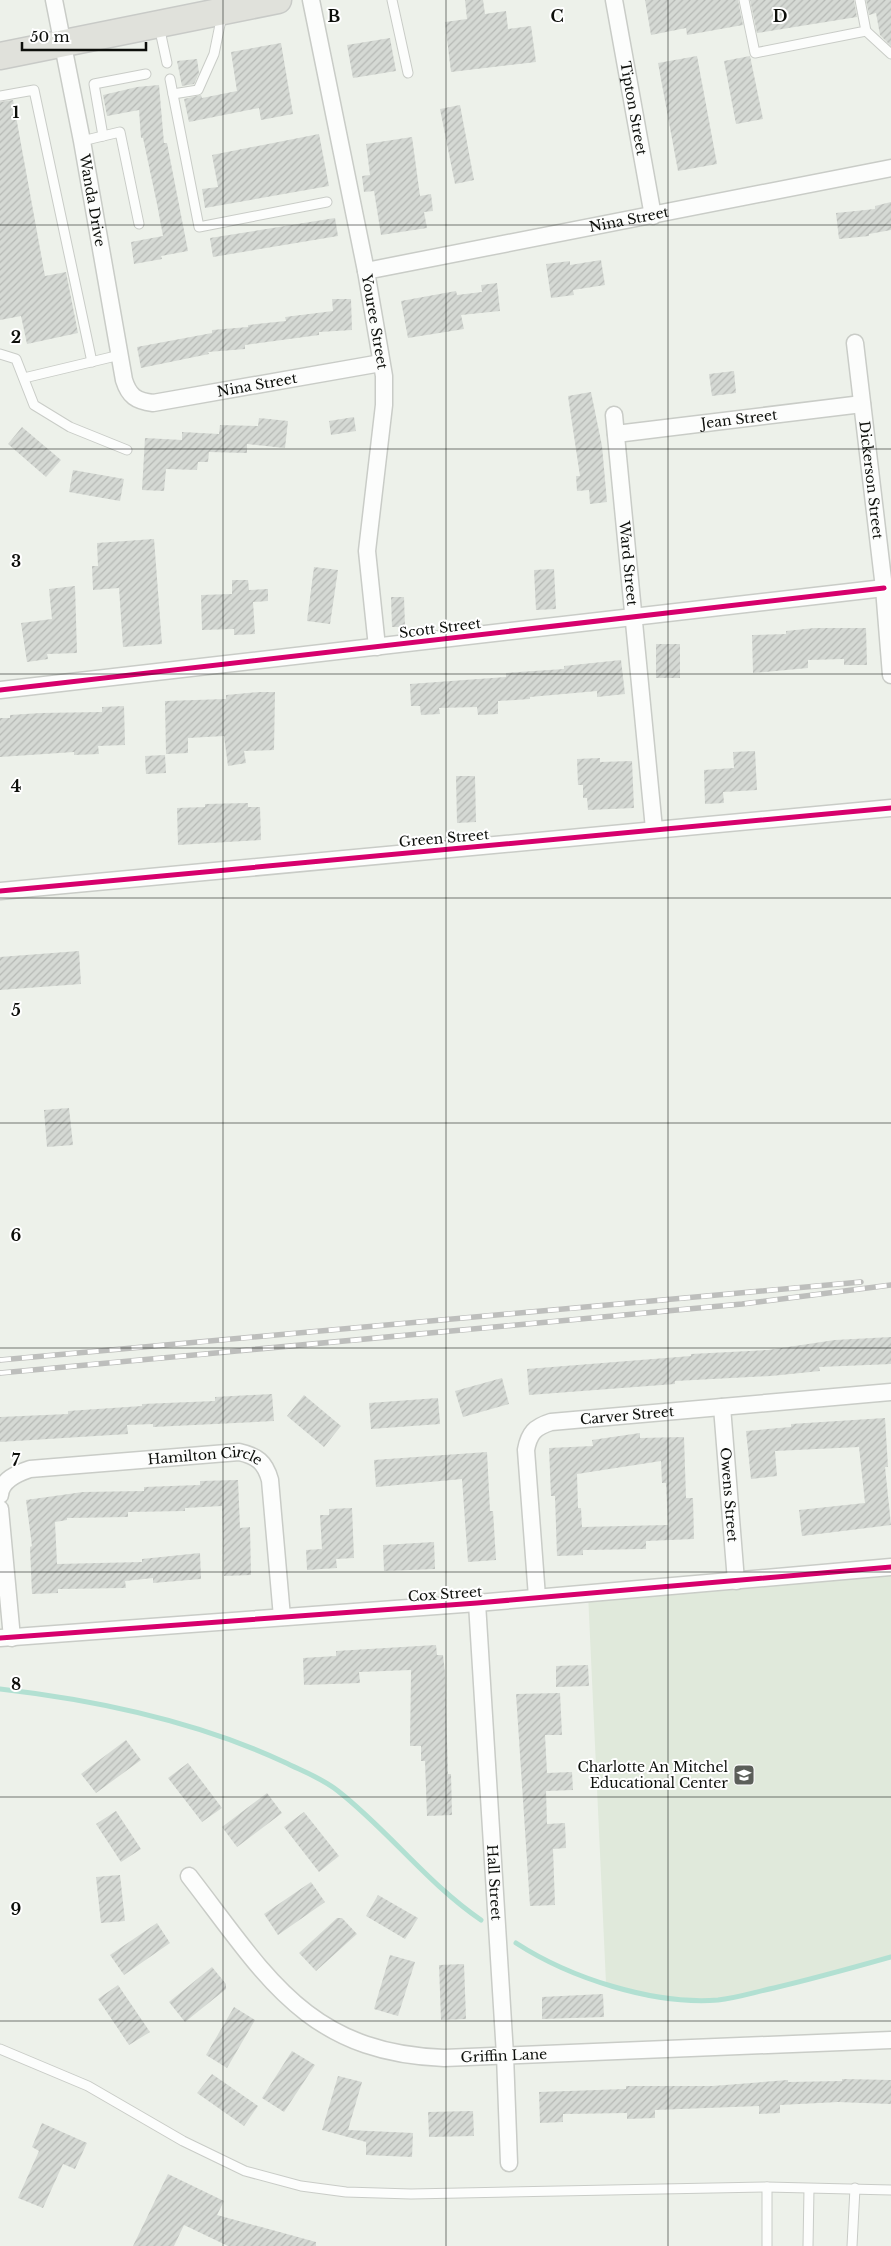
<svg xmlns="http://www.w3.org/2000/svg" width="891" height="2246" font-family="'Libre Baskerville',serif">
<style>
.built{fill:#e0e9db}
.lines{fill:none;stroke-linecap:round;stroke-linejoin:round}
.stream{stroke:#b2e0d2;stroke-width:5}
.building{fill:url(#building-hatch);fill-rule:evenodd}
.lane-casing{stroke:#c9ccc7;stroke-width:11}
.street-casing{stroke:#c9ccc7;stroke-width:19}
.primary-casing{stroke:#c8cac7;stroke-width:29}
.lane{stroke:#fcfdfc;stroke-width:9}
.street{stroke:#fcfdfc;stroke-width:16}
.primary{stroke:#e0e1db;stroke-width:26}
.rail-casing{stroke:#bdbebc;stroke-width:5.5}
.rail{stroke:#fff;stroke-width:4;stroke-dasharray:11;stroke-linecap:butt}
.cycleway-casing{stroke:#fff;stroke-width:8}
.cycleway{stroke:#d6006c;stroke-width:5}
.grid{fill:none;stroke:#0d0f0b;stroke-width:1;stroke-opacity:0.55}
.labels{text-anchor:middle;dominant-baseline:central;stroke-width:4;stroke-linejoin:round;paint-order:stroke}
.street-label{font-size:14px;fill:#0d0f0b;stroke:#fff}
.poi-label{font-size:14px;fill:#0d0f0b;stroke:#fff;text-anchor:end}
.grid-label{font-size:16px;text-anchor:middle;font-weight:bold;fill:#0d0f0b;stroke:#fff;stroke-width:4;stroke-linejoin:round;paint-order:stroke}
</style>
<defs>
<pattern id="building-hatch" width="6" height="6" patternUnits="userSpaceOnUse" patternTransform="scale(1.25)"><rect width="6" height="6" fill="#d5d9d4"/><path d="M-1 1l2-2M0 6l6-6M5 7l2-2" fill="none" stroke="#b6b9b5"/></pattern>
</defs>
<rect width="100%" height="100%" fill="#edf1ea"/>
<!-- built -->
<polygon class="built" points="891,1567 891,1957 830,1975 718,2000 655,1996 606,1983 588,1593"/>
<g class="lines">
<!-- stream -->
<g class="stream">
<path d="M0,1689C96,1700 196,1721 284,1762C302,1771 322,1778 338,1791C388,1830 428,1884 481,1920"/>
<path d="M516,1943C570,1978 653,2005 718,2000C737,1998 755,1992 774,1988C813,1979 852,1968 891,1957"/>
</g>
</g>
<!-- building -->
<g class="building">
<polygon points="465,0 483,0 485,14 506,11 508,29 531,26 536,62 451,72 445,22 467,19"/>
<polygon points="645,0 738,0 743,25 687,35 686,28 651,35"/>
<polygon points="750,0 854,0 857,17 757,33"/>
<polygon points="866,0 891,0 891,46 880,35 876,13 869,15"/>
<polygon points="390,38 396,71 353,78 347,45"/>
<polygon points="281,43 293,114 261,120 259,108 189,122 184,99 201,95 202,98 237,91 231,52"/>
<polygon points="697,56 717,164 678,171 658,63"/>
<polygon points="750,56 763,119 736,124 724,61"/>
<polygon points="197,59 199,73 194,84 182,86 177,61"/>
<polygon points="159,85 164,143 167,143 188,251 161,256 162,259 134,264 131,242 163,236 157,204 143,138 141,138 139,110 107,116 103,95 137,87"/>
<polygon points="13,100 45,276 66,272 78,333 27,344 21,316 0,320 0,102"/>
<polygon points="460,105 474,180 455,184 440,109"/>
<polygon points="319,134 329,186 205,208 202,189 218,187 212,155"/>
<polygon points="412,137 420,196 431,194 433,211 424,212 427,228 381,235 374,191 364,192 362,176 370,175 366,144"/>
<polygon points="891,202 891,230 869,234 869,236 839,239 836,213 875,209 875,206"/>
<polygon points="335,218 338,236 213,257 210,238"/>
<polygon points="601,260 605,285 573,290 574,295 551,298 546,264 570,261 570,265"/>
<polygon points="497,283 500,311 461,315 464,329 408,338 401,301 456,291 457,295 482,292 481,285"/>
<polygon points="332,299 351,299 352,330 319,332 319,335 245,345 245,349 208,352 209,354 141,368 137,347 212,333 212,330 248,327 248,325 286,321 285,317 333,311"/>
<polygon points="734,371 736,393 712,396 709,374"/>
<polygon points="591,392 602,446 607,502 590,504 589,490 577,491 576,476 580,476 568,396"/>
<polygon points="354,417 356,431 331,435 329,421"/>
<polygon points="259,418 288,421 285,448 247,444 247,453 209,452 208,462 198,462 197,470 166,469 164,491 142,490 145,438 182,440 182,432 219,434 220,425 258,426"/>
<polygon points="22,427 61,460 46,477 8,444"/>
<polygon points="73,470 124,479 120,501 69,492"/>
<polygon points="154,539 162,644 123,647 119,588 93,590 92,566 98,566 97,543"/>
<polygon points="314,567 338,570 330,624 307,621"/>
<polygon points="554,569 556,609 536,610 534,570"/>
<polygon points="232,580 248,580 249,590 268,589 268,601 253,602 255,634 234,635 234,629 202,630 201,595 232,594"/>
<polygon points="75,586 77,653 47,654 48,659 27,662 21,623 52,619 49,589"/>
<polygon points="391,597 404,597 405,627 392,627"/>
<polygon points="815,628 866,628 867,665 844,665 844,659 808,660 808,668 753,673 752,635 786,634 786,631"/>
<rect x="656" y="644" width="24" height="34"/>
<polygon points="621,660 625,694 597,697 597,691 530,697 530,699 498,701 498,714 478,715 477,707 439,708 440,714 421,715 420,706 411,706 410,684 506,677 506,673 564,669 564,666"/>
<polygon points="259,692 275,692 274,750 244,751 246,763 228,766 224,736 188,738 188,753 166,754 165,701 226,699 226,695"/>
<polygon points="124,706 125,745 98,746 99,754 74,755 74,752 0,757 0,718 10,718 10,715 41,713 102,712 102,707"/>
<polygon points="755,751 757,790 723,792 724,803 705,804 704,770 734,768 733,752"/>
<polygon points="165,755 166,773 146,774 145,756"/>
<polygon points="600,758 600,762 632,761 634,808 588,810 587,798 583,798 583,785 578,785 577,759"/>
<polygon points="456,776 475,776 476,822 457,823"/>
<polygon points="248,803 248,807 260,807 261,840 178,845 177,808 205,807 205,804"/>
<polygon points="79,951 81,984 0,990 0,957"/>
<polygon points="69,1108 73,1145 47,1147 44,1110"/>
<polygon points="891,1337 891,1364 819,1367 820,1371 771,1376 675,1381 675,1384 529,1395 527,1369 691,1356 691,1354 768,1350 835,1340"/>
<polygon points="502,1378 509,1404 463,1417 455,1391"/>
<polygon points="272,1394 274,1421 153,1427 153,1424 127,1425 128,1434 0,1442 0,1417 68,1414 68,1411 142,1406 142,1404 215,1401 215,1397"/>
<polygon points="304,1395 341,1426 324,1447 287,1416"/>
<polygon points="438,1398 440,1424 371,1429 369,1403"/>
<polygon points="885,1418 888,1467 885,1467 891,1525 802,1536 799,1510 865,1503 859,1447 775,1451 777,1476 751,1479 746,1431 791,1427 791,1424"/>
<path d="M640,1433V1438L684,1437L686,1498H693L694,1539L646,1541V1549L583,1550V1555L557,1556L555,1496H551L549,1448L593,1446L592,1440ZM661,1461L662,1483H666L668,1525L582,1527L581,1508H578L577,1474Z"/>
<polygon points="487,1452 490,1511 493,1511 496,1560 468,1562 462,1479 376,1487 374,1460"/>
<polygon points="238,1480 240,1528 250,1527 251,1575 224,1576 222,1506 185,1508 185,1511 128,1512 128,1517 67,1518 67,1520 55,1522 57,1564 142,1562 142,1559 200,1553 201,1579 153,1583 153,1578 125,1581 126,1588 58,1589 58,1593 32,1594 30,1547 32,1546 26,1500 83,1492 144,1491 144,1487 200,1485 200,1481"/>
<polygon points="352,1508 354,1558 336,1559 337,1568 307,1570 306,1550 322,1549 320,1515 329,1515 329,1509"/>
<polygon points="434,1542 435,1569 384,1571 383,1545"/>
<polygon points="436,1645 437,1655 443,1655 445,1673 448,1774 451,1774 452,1815 427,1816 425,1761 421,1761 421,1746 410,1746 411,1670 359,1672 360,1683 304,1685 303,1658 336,1656 336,1651"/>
<polygon points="588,1665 589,1686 556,1687 556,1666"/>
<polygon points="560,1693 562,1735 545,1735 547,1773 572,1772 573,1790 546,1791 547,1824 565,1823 566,1848 553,1849 555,1905 530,1906 516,1694"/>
<polygon points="126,1740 141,1760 96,1793 81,1774"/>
<polygon points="188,1763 222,1808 202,1822 168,1778"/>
<polygon points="267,1793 282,1813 237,1847 222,1827"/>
<polygon points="116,1811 141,1849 121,1862 96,1824"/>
<polygon points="304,1812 339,1856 319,1872 284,1827"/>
<polygon points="120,1875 125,1921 101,1923 96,1877"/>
<polygon points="311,1882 325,1902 278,1935 264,1914"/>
<polygon points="378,1895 418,1918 405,1939 366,1916"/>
<polygon points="337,1918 342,1918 357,1934 316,1971 299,1953"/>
<polygon points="157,1923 170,1943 124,1975 110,1955"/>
<polygon points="390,1955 415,1962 398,2016 374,2009"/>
<polygon points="464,1964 466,2019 441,2020 439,1965"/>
<polygon points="212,1967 226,1984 226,1989 185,2022 169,2002"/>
<polygon points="118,1985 150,2032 129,2045 98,1999"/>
<polygon points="603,1994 604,2017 542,2019 542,1997"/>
<polygon points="234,2007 255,2020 227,2068 206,2055"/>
<polygon points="292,2051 315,2065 284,2112 262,2098"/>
<polygon points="212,2074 258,2106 244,2126 197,2093"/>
<polygon points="338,2076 362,2082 348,2130 413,2133 412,2157 366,2155 366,2142 322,2130"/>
<polygon points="842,2079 891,2080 891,2104 838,2102 780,2105 780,2113 759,2114 759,2106 655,2110 655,2118 627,2119 627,2113 563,2114 563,2122 540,2123 539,2092 626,2089 626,2086 713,2086 788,2080 788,2082 842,2081"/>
<polygon points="473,2111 474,2136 429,2137 428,2112"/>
<polygon points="42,2123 87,2143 75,2169 63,2164 43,2208 18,2198 39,2151 32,2147"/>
<polygon points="168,2174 224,2201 217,2215 316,2242 316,2246 228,2246 184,2225 174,2246 133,2246"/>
</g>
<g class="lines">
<!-- lane casing -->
<g class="lane-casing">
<g id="lane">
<polyline points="392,0 408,73"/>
<polyline points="744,0 755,53 866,31 860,0"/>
<polyline points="159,26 167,63"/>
<polyline points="866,31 891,54"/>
<polyline points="170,79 199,227 327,202"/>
<polyline points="173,94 198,90 214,54 222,15"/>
<polyline points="0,96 34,90 92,362"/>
<polyline points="103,136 120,132 139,224"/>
<polyline points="82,141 103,136 94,84 146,74"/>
<polyline points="0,354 16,359 34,405 70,427 127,450"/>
<polyline points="24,378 120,355"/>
<polyline points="0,2049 88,2086 183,2141 245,2171 301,2186 346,2192 411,2194 767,2187 891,2190"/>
<polyline points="767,2187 767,2246"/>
<polyline points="808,2246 809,2189"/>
<polyline points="852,2246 855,2188"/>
</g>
</g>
<!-- street casing -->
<g class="street-casing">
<g id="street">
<path id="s1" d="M54,0L82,141L124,380C129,396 136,401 153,403L381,363"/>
<path id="s2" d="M311,0L366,271L384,376V405L367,551L377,647"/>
<path id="s3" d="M614,0L653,216"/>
<path id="s4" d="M366,271L891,168"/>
<path id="s5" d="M855,343L884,588L891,675"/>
<path id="s6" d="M614,415L654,829"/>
<path id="s7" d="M616,434L862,404"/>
<polyline points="0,690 884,588"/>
<polyline points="0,891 891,808"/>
<path id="s8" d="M722,1407L736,1581"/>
<path id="s9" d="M0,1495C1,1480 18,1473 30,1469L239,1452C257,1456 265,1462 270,1480L282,1617"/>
<polyline points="0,1509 12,1638"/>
<path id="s10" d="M537,1597L526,1450C529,1433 535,1427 551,1422L891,1392"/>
<path id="s11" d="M477,1603L505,2055L509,2163"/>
<polyline points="0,1638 477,1603 891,1567"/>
<path id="s12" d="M189,1876C265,1974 306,2053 444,2058L891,2040"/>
</g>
</g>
<!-- primary casing -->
<g class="primary-casing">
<polyline id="primary" points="0,56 278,0"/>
</g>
<!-- lane -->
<use href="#lane" class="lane"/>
<!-- street -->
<use href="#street" class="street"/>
<!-- primary -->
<use href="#primary" class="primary"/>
<!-- rail casing -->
<g class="rail-casing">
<g id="rail">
<polyline points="0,1360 861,1282"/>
<polyline points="0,1373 742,1304 891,1285"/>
</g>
</g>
<!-- rail -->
<use href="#rail" class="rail"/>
<!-- cycleway casing -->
<g class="cycleway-casing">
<g id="cycleway">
<polyline points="0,690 884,588"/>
<polyline points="0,891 891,808"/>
<polyline points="0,1638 477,1603 891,1567"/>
</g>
</g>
<!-- cycleway -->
<use href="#cycleway" class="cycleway"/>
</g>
<!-- grid -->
<path class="grid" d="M223,0V2246M446,0V2246M668,0V2246M0,225H891M0,449H891M0,674H891M0,898H891M0,1123H891M0,1348H891M0,1572H891M0,1797H891M0,2021H891"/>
<!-- icons -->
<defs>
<g id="school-square" transform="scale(1.125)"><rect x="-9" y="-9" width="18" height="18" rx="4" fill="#5b5e59" stroke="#fff"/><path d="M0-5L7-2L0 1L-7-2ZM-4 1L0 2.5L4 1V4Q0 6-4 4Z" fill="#fff"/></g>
</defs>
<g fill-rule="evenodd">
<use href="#school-square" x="744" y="1775"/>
</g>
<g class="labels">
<!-- street labels -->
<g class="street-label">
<text stroke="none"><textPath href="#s3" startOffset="110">Tipton Street</textPath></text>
<text stroke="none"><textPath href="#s1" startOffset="204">Wanda Drive</textPath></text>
<text stroke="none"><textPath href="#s4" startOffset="268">Nina Street</textPath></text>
<text stroke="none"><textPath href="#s2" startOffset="328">Youree Street</textPath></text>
<text stroke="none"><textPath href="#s1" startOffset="532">Nina Street</textPath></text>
<text stroke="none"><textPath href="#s7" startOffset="124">Jean Street</textPath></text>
<text stroke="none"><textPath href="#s5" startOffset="138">Dickerson Street</textPath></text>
<text stroke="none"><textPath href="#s6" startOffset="149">Ward Street</textPath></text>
<text transform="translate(440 628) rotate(-7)">Scott Street</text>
<text transform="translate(444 838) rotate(-5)">Green Street</text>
<text stroke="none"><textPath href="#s10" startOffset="264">Carver Street</textPath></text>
<text stroke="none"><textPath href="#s9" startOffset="218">Hamilton Circle</textPath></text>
<text stroke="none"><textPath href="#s8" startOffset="88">Owens Street</textPath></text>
<text transform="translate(445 1594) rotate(-4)">Cox Street</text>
<text stroke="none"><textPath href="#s11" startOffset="280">Hall Street</textPath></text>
<text stroke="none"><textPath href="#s12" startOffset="388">Griffin Lane</textPath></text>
</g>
<!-- poi labels -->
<g class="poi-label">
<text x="728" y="1767">Charlotte An Mitchel<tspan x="728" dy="16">Educational Center</tspan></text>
</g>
</g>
<g class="grid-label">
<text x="334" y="22">B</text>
<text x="557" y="22">C</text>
<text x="780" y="22">D</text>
<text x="16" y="118">1</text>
<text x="16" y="343">2</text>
<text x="16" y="567">3</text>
<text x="16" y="792">4</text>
<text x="16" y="1016">5</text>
<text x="16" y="1241">6</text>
<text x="16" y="1466">7</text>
<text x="16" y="1690">8</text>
<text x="16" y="1915">9</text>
</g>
<!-- scale -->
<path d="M22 42v8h124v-8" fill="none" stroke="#0d0f0b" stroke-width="2.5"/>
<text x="30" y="42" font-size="15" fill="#0d0f0b" stroke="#ffffff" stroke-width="4" paint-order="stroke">50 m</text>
</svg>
